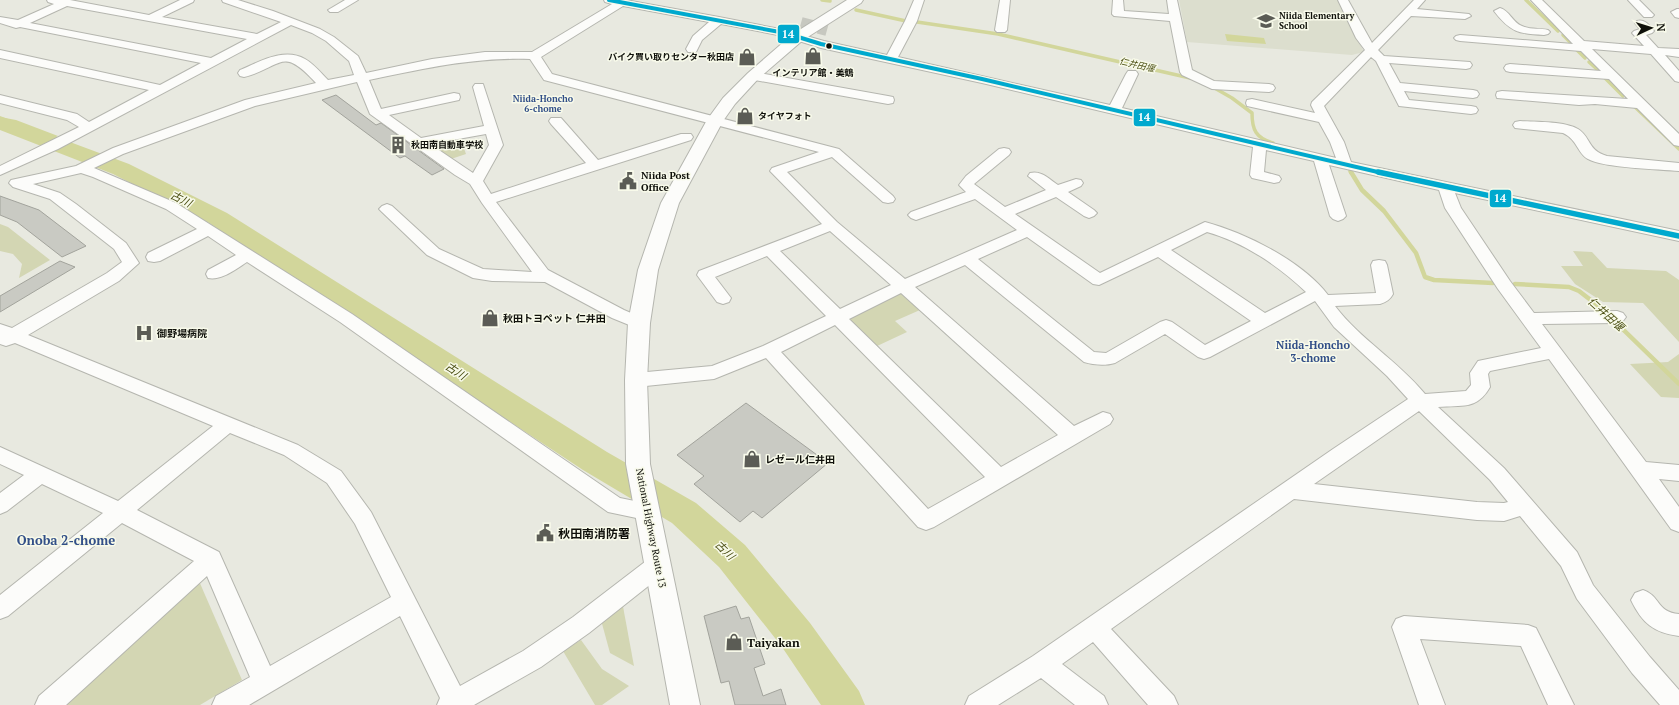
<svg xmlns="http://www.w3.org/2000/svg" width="1679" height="705" font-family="'PT Serif','Noto Sans JP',serif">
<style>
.built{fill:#dcdece}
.green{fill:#d3d6b3}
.water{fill:#d2d69b}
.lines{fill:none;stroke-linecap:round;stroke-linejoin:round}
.stream-far1{stroke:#d2d69b;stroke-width:3.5}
.stream{stroke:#d2d69b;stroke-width:4.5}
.river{fill:#d2d69b;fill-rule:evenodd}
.building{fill:#c9cac3;stroke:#a2a39c}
.minor-tunnel{stroke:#c7c8c0;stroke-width:12;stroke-dasharray:12 6;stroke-linecap:butt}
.minor-casing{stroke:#b5b6af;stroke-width:2}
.highway-casing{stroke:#b5b6af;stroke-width:2}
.minor{fill:#fcfcfa;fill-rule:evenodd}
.highway{fill:#fcfcfa;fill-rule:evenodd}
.bus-1-far1-casing{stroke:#f8faea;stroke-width:6}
.bus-1-casing{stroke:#f8faea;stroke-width:8}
.bus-1-far1{stroke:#00a9ce;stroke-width:4}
.bus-1{stroke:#00a9ce;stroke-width:5.5}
.bus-dot{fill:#0f100a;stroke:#f8faea;stroke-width:1.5}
.labels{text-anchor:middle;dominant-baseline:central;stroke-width:3;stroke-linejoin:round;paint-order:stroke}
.far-poi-label{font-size:9px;font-weight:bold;fill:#0f100a;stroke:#f8faea;text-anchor:start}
.far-water-label{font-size:9px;font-style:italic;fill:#4c5014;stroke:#f8faea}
.far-neighbourhood-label{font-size:9px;font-weight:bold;fill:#324f88;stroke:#f8faea}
.poi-label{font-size:10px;font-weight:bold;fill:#0f100a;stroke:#f8faea;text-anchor:start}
.street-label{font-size:10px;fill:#0f100a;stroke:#f8faea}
.water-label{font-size:11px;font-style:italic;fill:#4c5014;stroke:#f8faea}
.neighbourhood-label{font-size:11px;font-weight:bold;fill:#324f88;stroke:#f8faea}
.near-poi-label{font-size:12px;font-weight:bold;fill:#0f100a;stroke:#f8faea;text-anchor:start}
.near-neighbourhood-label{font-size:13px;font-weight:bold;fill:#324f88;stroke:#f8faea}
.line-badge{stroke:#f8faea;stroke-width:1.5}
.badge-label{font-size:11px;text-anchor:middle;font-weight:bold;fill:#fff}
</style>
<rect width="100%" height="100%" fill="#e8e9e0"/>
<!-- built -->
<polygon class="built" points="1179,0 1338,0 1364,52 1352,55 1187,42"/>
<!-- green -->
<g class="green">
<polygon points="460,137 466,154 451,159 433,148 436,141"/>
<polygon points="0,224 8,227 50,260 19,278 22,264 13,254 0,251"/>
<polygon points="1573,251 1592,252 1607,268 1666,271 1679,280 1679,342 1643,303 1603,302 1575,284 1561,266 1583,266"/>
<polygon points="901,292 920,310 895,321 907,332 875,347 845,316"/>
<polygon points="1679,354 1679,398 1661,397 1630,364 1668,362"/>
<polygon points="199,581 242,680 200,705 58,705"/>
<polygon points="622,601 634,666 610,653 601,620"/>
<polygon points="581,640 602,669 629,686 602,705 595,705 563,651"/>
</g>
<!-- water -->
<g class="water">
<polygon points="1225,34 1264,38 1266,44 1227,41"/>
<polygon points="0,117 16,120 58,136 42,144 0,128"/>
</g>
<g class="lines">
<!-- stream-far1 -->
<g class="stream-far1">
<polyline points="822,0 830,1"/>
<polyline points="1526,0 1558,31"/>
<polyline points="856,10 906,21"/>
<polyline points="917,22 998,34 1190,78"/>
<polyline points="1563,35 1574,46"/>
<polyline points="1577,50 1585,58"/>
<polyline points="1589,62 1599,71"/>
<polyline points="1604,77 1623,96"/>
<path d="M1211,86L1232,98L1252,113C1252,130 1256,138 1273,143"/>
<polyline points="1635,107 1679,149"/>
<polyline points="1350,171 1351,173"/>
</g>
<!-- stream -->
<g class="stream">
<polyline points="1351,172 1362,190 1384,211 1416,253 1425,277 1434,280 1493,283"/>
<polyline points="1515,284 1569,287 1579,291 1601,308 1679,384"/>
</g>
<!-- river -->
<polygon class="river" points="0,116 129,164 227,213 607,452 696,503 745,545 810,623 859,691 865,705 821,705 782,647 719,567 672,523 583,470 209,223 113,174 0,130"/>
</g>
<!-- building -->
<g class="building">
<polygon points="336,95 376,125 381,123 444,169 432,175 405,156 400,158 322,100"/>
<polygon points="0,196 39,210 86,246 62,257 17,222 0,215"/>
<polygon points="60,261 75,267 0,312 0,296"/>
<polygon points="746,403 828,463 762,518 753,511 740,522 694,484 704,476 677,455"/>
<polygon points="736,606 741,619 749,617 765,664 754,668 763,696 781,689 786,705 735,705 729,681 721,683 704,616"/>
</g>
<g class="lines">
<!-- minor-tunnel -->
<polyline class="minor-tunnel" points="801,23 827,30"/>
<!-- minor casing -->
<g class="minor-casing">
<g id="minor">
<path d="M47,0H70L149,15L180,0H194L193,2L162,17L257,34L281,22L223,2L222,0H238L273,11L320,29L334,37L358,56L366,73L432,59L485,52H532L612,4L605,2L604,0H626L719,17L785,30L824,41L887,55L905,21L914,0H924L917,21L898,57L1110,105L1126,74L1128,71H1136L1138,74L1122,108L1336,158L1330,142L1319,122L1247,106L1246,103L1247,100L1252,99L1315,113L1311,105L1312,102L1365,50L1356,38L1338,0H1348L1372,43L1414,0H1425L1417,9L1469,14L1471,16L1465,19L1411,16L1378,50L1384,56L1470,62L1472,65L1470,68L1466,69L1389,63L1400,83L1473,90L1477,91L1479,94L1477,97L1473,98L1404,91L1409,100L1471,106L1476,107L1478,110L1476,113L1471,114L1399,106L1376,61L1371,57L1324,106L1344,142L1351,162L1679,231V241L1455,193L1461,208L1510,281L1534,313L1617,311L1623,313L1626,317L1623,321L1617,323L1542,324L1646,462L1679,465V481L1659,479L1679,507V532L1671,529L1549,359L1490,371L1488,374L1490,387C1477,410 1462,405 1438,407L1504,468L1577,552L1593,585L1650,657L1679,690V705H1660L1632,673L1577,599L1561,566L1520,516L1504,521L1477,520L1294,499L1111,629L1174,696L1178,705H1148L1093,642L1062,664L1104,696L1108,705H1075L1041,678L998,705H965L969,696L1033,656L1333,449L1408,399L1387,376L1334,327L1315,301L1210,357L1204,359L1198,357L1165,334L1115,363C1105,366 1094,365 1084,362L965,265L915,287L1074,426L1103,412L1110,414L1113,419L1110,424L934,527L926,530L918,527L766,358L714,379L636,387L629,385L627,380L629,375L636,373L712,366L763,346L826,316L767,256L715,277L731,298L729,302L723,304L717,302L697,275L699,271L822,224L770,171L772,168L819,152L544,80L530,59C475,57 422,69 369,80L381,109L454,93L459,94L460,97L459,100L389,115L421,138L484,126L473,87L475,84H483L503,145L483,181L491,194L586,163L551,124L549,121L551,118H561L598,160L681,134H691L693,137L691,140L496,202L548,270L624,310L645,319L648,323L645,327L639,329L612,318L545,282L492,281L473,278L427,255L382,212L379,209L382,206L387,204L392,206L439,249L483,269L532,272L482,203L470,184L455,175L370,114L357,82L255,106L123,154L94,168L176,203L352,314L620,498L654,505L657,511L654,517L646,520L608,512L340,322L247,262C236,269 221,281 208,278L206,274L208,270L236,255L208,236L160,261L154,262L148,261L146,257L148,253L197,229L166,209L93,177L81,173L33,184L60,193L76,204L126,243L139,263L119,281L28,335L298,445L341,471L371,512L460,686L523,651L573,617L650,558L658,555L666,558L669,565L666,572L589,633L541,667L474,705H437L440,698L400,616L249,705H212L216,696L250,677L207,576L66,705H35L39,696L194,561L122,523L8,616L0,619V595L103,513L42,484L7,511L0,514V493L24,475L0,464V447L118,501L213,426L15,343L6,346L0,344V324L12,328L107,273L122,262L114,249L50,199L13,187L9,183L11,180L76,166L113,148L245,100L316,83C281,45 283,67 244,77L240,76L238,73L240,70C259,62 284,47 305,59C314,64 321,73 328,80L354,75L349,61L326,41L312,33L291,25L58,149L0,175V166L79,127L67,120L0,103V95L77,114L89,122L149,90L0,58V50L160,85L201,63L20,27L16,28L0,23V17L18,20L54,4L48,2ZM67,6L247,39L211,58L30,23ZM623,6L709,22L693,36L686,49L688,52H696L702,40L721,24L783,36L821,48L982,83L1253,147L1250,175L1252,178L1274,183L1279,182L1281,179L1279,176L1264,172L1266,150L1314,161L1330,216L1333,219L1338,221L1343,219L1346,216L1329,165L1439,190L1445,208L1498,289L1541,348L1478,361L1470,373L1471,385L1466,391L1425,394C1398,361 1360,339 1335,306L1380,304C1386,302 1390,300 1393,294L1387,265L1385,261L1379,260L1373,261L1371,265L1376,293L1328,295C1302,261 1246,233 1205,222L1100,273L1015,214L1056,197L1084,216L1089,218L1094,216L1097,213L1094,210L1068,192L1081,186L1083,183L1081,180L1076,179L1058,185C1049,179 1041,170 1030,173L1028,176L1046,190L1005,207L974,184L1009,155L1011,152L1009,149L1004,148L999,149L966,176L959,185L966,192L911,212L908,215L911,218L916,220L975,199L1017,230L905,279L837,222L787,172L832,157L883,202L888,203L893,202L895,199L893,196L839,149L552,74L541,57ZM486,134L489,145L473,173L430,144ZM830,231L891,285L840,309L780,251ZM1207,232C1243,242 1279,266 1306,292L1265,313L1171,250ZM1027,237L1093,284L1099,285L1158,257L1251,321L1205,345L1172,322L1166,320L1160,322L1106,353L1094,352L978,259ZM901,293L1058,435L1001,467L849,319ZM835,325L985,477L928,509L781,352ZM1419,411L1490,480L1508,502L1504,503L1477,502L1314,484ZM230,433L284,455L327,483L355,524L391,597L270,666L219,552L137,510Z"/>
<polygon points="345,0 358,0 338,12 330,12 328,10"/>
<polygon points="1000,0 1010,0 1007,30 1005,32 997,32 995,30"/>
<polygon points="1113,0 1123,0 1124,11 1169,14 1167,0 1177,0 1192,70 1214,81 1269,84 1273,85 1275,88 1273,91 1269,92 1212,89 1182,75 1180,72 1170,21 1114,16 1112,14"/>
<path d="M1531,0H1542L1584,41L1644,46L1632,33L1634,31L1640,29L1635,23L1637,21C1645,19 1649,25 1654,31L1652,33L1646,35L1658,48L1679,49V57L1665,55L1679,71V82L1675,81L1651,54L1592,49L1679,134V146L1674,145L1637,108L1595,104L1579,105L1497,98L1496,95L1497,92L1502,91L1628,99L1609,79L1510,72L1506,71L1504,68L1506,65L1510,64L1601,71L1581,51L1460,41L1456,40L1454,38L1456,36L1460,35L1573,44Z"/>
<polygon points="1628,0 1639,0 1654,15 1652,17 1644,17"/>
<path d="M1500,8C1509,10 1513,23 1522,26C1530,30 1540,28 1548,30L1550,32L1548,34L1544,35C1519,34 1510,32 1494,11Z"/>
<polygon points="1677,9 1679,9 1679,18 1675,17 1671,12"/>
<polygon points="753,72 888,96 893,97 894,100 893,103 888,104 749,79 747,76 749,73"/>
<path d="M1520,121C1536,122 1564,121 1578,129C1591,137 1587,150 1607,156L1679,163V171C1659,169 1603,168 1588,159C1578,154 1577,139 1563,133L1515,128L1513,125L1515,122Z"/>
<path d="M1643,590C1661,596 1656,612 1679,614V636C1654,633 1642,623 1631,600L1635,593Z"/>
<polygon points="1404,616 1528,625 1536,628 1574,705 1548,705 1521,646 1420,639 1445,705 1419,705 1392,627 1396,619"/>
</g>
</g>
<!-- highway casing -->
<g class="highway-casing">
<polygon id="highway" points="847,0 863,0 861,3 803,40 758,79 735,104 723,121 679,203 658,270 650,323 647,380 650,464 700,705 670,705 626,464 625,380 628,323 638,270 661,203 707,120 723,98 748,73 793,34"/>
</g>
<!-- minor -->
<use href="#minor" class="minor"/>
<!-- highway -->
<use href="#highway" class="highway"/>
<!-- bus-1-far1 casing -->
<g class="bus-1-far1-casing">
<polyline id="bus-1-far1" points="609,0 785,33 821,44 982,79 1382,173"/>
</g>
<!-- bus-1 casing -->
<g class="bus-1-casing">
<polyline id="bus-1" points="1378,172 1679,236"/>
</g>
<!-- bus-1-far1 -->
<use href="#bus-1-far1" class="bus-1-far1"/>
<!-- bus-1 -->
<use href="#bus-1" class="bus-1"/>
</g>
<!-- icons -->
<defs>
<g id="school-bare" transform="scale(1.38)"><path d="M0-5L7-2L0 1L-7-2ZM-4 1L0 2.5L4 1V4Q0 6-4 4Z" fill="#5b5c55" stroke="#f8faea" stroke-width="2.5" paint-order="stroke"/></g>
<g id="shop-bare" transform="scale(1.38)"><path d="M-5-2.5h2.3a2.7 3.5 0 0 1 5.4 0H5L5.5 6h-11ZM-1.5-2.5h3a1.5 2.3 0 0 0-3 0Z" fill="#5b5c55" stroke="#f8faea" stroke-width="2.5" paint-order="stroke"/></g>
<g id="building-bare" transform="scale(1.38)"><path d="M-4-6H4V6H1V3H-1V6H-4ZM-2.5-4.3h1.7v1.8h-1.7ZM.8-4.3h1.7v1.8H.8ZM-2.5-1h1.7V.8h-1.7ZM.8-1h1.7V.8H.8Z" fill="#5b5c55" stroke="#f8faea" stroke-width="2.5" paint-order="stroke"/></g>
<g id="civic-bare" transform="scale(1.38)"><path d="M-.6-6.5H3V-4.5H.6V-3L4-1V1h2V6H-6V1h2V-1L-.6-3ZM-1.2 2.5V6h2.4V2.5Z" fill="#5b5c55" stroke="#f8faea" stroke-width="2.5" paint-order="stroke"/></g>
<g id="hospital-bare" transform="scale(1.38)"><path d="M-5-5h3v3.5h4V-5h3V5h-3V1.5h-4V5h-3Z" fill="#5b5c55" stroke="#f8faea" stroke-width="2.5" paint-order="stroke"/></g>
</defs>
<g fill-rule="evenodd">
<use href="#school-bare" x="1266" y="21"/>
<use href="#shop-bare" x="813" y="56"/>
<use href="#shop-bare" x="747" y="57"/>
<use href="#shop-bare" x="745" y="116"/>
<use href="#building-bare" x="398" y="145"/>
<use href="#civic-bare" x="628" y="181"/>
<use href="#shop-bare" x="490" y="318"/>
<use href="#hospital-bare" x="144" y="333"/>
<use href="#shop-bare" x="752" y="459"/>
<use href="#civic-bare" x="545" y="533"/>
<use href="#shop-bare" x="734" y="642"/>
</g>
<!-- markers -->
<circle class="bus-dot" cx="829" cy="46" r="3.5"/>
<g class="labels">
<!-- far-poi labels -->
<g class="far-poi-label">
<text x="1279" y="16">Niida Elementary<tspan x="1279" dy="10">School</tspan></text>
<text x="734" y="57" text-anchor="end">バイク買い取りセンター秋田店</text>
<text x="813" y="73" text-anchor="middle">インテリア館・美鶴</text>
<text x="758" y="116">タイヤフォト</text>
<text x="411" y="145">秋田南自動車学校</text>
</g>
<!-- far-water labels -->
<g class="far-water-label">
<text transform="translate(1137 65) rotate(13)">仁井田堰</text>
</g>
<!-- far-neighbourhood labels -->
<g class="far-neighbourhood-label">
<text x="543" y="99">Niida-Honcho<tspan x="543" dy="10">6-chome</tspan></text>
</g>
<!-- poi labels -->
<g class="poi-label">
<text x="641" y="175">Niida Post<tspan x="641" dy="12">Office</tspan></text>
<text x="503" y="318">秋田トヨペット 仁井田</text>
<text x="157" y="333">御野場病院</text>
<text x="765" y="459">レゼール仁井田</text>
</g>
<!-- street labels -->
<g class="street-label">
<text transform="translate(651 528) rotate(79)">National Highway Route 13</text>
</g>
<!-- water labels -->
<g class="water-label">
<text transform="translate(181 199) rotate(27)">古川</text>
<text transform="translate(1606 314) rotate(42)">仁井田堰</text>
<text transform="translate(456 371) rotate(33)">古川</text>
<text transform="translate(725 550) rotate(44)">古川</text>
</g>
<!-- neighbourhood labels -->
<g class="neighbourhood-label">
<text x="1313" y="345">Niida-Honcho<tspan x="1313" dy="13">3-chome</tspan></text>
</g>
<!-- near-poi labels -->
<g class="near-poi-label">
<text x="558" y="533">秋田南消防署</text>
<text x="747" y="642">Taiyakan</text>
</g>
<!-- near-neighbourhood labels -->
<g class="near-neighbourhood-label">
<text x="66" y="540">Onoba 2-chome</text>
</g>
</g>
<g class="line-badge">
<rect x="777" y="24" width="23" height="20" rx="4" fill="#00a9ce"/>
<rect x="1133" y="108" width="23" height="19" rx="4" fill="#00a9ce"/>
<rect x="1489" y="189" width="23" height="19" rx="4" fill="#00a9ce"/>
</g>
<g class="badge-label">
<text x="788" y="38">14</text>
<text x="1144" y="121">14</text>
<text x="1500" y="202">14</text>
</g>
<!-- north arrow -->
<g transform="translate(1651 28) rotate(86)" stroke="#f8faea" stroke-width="3" paint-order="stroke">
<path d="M0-3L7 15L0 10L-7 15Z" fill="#0f100a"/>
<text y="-6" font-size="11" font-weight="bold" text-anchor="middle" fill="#0f100a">N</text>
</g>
</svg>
